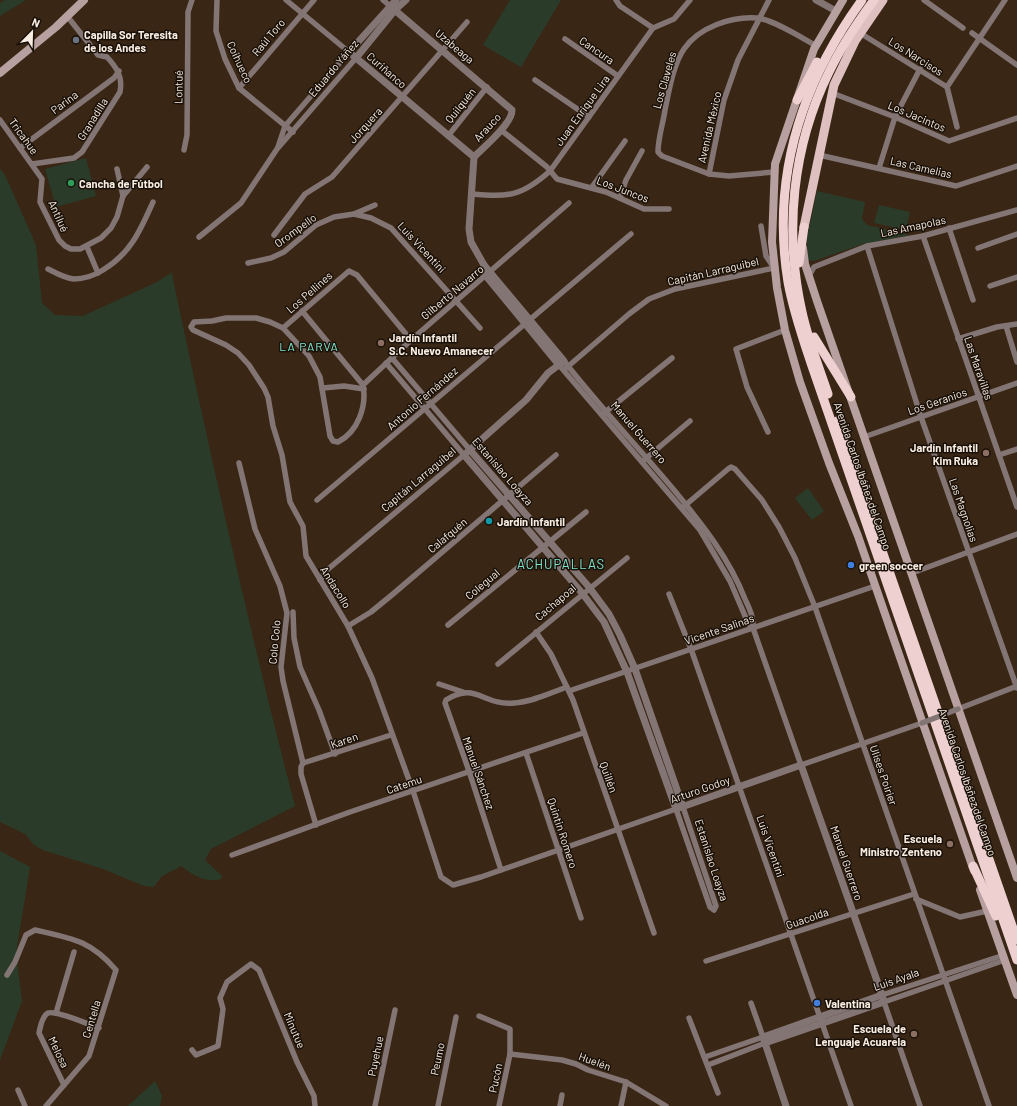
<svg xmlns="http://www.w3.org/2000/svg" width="1017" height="1106" font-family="Barlow,sans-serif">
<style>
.green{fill:#2a3c29}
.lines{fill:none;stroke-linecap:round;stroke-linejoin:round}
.minor{stroke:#847575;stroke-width:5.5}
.tertiary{stroke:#847575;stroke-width:7}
.secondary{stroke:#b7a09f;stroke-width:8}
.primary{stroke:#dec0c0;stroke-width:9}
.trunk{stroke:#eed0d0;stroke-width:9}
.minor-bridge{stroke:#847575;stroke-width:5.5}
.worship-dot{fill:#6b7280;stroke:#191109;stroke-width:1.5}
.leisure-dot{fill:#2e9e5b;stroke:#191109;stroke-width:1.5}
.education-dot{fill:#8d6e63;stroke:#191109;stroke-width:1.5}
.culture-dot{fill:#0f9aa8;stroke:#191109;stroke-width:1.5}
.shop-dot{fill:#3f7fe0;stroke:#191109;stroke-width:1.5}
.labels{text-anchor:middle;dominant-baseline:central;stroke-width:3;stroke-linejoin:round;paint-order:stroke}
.poi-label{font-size:11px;font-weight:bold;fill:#faede2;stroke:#191109;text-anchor:start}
.street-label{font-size:11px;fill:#faede2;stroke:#191109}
.neighbourhood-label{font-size:12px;letter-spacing:1px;fill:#81e4cd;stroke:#191109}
.quarter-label{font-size:13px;letter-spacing:1px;fill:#81e4cd;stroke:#191109}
</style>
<rect width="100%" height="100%" fill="#392615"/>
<!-- green -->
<g class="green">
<polygon points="5,0 26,0 0,16 0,3"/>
<polygon points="510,0 561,0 521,67 483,45"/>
<polygon points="86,158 96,196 56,207 45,169"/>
<path d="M0,169L5,175L36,245L42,303L55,315L83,316L157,282L173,272L172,275C210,453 249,630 295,806L211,849L205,860L222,876L221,879C205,883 193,875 181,866L161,877L154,887L144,886L103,869L43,850L34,845L25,834L0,822Z"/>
<polygon points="817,191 865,202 862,219 867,225 910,235 863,244 814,261 808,260 807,238"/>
<polygon points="879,205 910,212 906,230 874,223"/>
<polygon points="808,488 824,511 812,520 795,498"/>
<polygon points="0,851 30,867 16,953 22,1001 0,1060"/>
<polygon points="155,1081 162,1096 160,1106 128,1106"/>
</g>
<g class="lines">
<!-- minor -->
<g class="minor">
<polyline points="217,0 216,31 225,59 239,88 293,132"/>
<polyline points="383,0 390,6"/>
<polyline points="616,0 620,6 653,28"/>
<polyline points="924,0 963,28"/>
<polyline points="860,33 947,87 957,127"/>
<polyline points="972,33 1017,65"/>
<polyline points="565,39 618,76"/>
<polyline points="535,80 589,117"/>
<polyline points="947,87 1005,0"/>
<polyline points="239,88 314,0"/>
<polyline points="832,93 895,117 949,141 1017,118"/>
<polyline points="0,120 42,179 40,202 59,240 65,246 71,249 80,249 101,238 111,228 117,217 123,196 147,167"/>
<polyline points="501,130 547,167 557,179 606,192 644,209 669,209"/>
<polyline points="448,136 487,87"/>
<polyline points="278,147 285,126 349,52 286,0"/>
<polyline points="20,148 114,78 119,71"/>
<polyline points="184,150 187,135 188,12 192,0"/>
<polyline points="819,155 956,186 1017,166"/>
<path d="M32,164L74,158L82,152L120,92C123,77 117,68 107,57L98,55L67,16"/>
<polyline points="879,168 895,117 920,69"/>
<polyline points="117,169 123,196"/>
<path d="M774,172L729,176L709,174L662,156L658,152C658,138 663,124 665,110C669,91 673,65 684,49C699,27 732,16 757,18C772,19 802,38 815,45"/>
<polyline points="709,174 724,100 738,60 769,0"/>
<polyline points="592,187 625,141"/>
<path d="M471,194C508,197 521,197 550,171L653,28L674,19L690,0"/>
<polyline points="620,198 626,180 642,151"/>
<path d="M569,203L411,340L363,385C367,406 358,432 338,442L333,441L330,436L320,377L309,356L283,328L270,322L256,318H226L212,321L194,322L191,327L193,330L226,345L238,353L249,365L264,388L268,397L273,426L282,455L290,502L303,526L306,556L348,626L372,678L413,791L441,877L453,885L481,877L676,809L710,907L714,910L716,906L683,807"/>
<polyline points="354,214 371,218 391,228 480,328"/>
<polyline points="949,228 973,300"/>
<polyline points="274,235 305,194 332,177 467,22"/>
<polyline points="923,236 1017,507"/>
<polyline points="199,237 241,203 277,149 356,58"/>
<polyline points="867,246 921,417 1017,688"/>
<polyline points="87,247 98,273"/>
<polyline points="978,248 1017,234"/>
<polyline points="248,263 271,258 284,252 316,225 334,217 354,214 375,205"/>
<path d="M48,269C56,273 64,278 74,279C84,279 95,275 103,270C131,253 140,231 153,202"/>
<polyline points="809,276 814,267 867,246 923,236 1017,210"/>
<polyline points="990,286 1017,277"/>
<polyline points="302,311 363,385"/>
<polyline points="1006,326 1017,362"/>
<polyline points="283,328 349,271 357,275 411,340"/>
<polyline points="958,339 997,327 1017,324"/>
<polyline points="392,358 470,450"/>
<path d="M564,361C599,406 638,447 674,490C702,524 729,558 745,599C749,608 754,617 753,628L801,765L922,723"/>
<polyline points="559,365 700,530 730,581 748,623 753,628"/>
<polyline points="565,369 629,314 649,299 675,289 774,268 766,256 761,226"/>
<polyline points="323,388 344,386 364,389"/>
<polyline points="603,414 672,358"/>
<polyline points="768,432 747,387 736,349 785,330"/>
<polyline points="864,437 1017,383"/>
<polyline points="999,455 1017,449"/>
<polyline points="644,460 690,421"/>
<polyline points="239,463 255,529 280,586 287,613 281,667 283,681 303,763 301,767 301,774 316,825"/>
<polyline points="317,500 631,234"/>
<polyline points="682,508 728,469 731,467 735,469 762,500 779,527 795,558 815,607 989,1106"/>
<polyline points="912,573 1017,534"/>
<polyline points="320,580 327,570 464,455 386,363"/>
<polyline points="669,594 691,649 851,1106"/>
<polyline points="293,612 294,638 300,667 319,710 335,754"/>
<polyline points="448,625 586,512"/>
<polyline points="348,626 371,612 393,594 556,455"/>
<polyline points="536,632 551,654 573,700 654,933"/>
<polyline points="498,664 627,558"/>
<polyline points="439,684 463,692"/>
<polyline points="569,691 875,586"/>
<polyline points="958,709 1017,686"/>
<polyline points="526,753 581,918"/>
<polyline points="303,763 391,735"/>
<polyline points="232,855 350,812 583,733"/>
<path d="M501,870L469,771L445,703L446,700C476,681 483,706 514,703C532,702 550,693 567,687"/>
<polyline points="916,899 960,917 987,911"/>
<polyline points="706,961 914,894"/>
<path d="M7,975L15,962L26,935L35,930C71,938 90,940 116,970L89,1056L46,1106"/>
<polyline points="882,995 1004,955"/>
<polyline points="56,1013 74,952"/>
<polyline points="479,1016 510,1029 510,1054 499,1106"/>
<polyline points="689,1018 718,1093"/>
<polyline points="192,1050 196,1055 218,1046 223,1009 220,998 227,982 251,964 259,970 297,1062 314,1096 315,1106"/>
<polyline points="510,1054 562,1060 576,1064 588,1070 626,1082 666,1106"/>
<polyline points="705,1057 763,1037 751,1003"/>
<polyline points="708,1065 765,1043"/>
<path d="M64,1085L39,1033C40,1028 42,1016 48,1013C56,1010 90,1025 99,1028"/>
<polyline points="18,1090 25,1106"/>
<polyline points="375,1106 395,1010"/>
<polyline points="438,1106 456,1017"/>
<polyline points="560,1106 562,1095"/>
<polyline points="621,1106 626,1082"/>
<polyline points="920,1106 884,1002 1005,960"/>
</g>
<!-- tertiary -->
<g class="tertiary">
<polyline points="396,0 349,52 474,157"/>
<polyline points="816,0 836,11"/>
<path d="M390,6L512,110C513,123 484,147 474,157"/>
<polyline points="356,58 395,10 406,0"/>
<polyline points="474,157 469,229 471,242 484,265 564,361 548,373 526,400 464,455 582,593 604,622 627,672 676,809 801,765 882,995 884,1002 765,1043"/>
<polyline points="484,265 486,276 559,365"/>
<polyline points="470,450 589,587 609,614 620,635 635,669 683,807"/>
<polyline points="786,1106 763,1037 882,995"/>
</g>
<!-- secondary -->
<g class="secondary">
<polyline points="843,0 814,49 775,164 772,242 777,288 785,330 800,382 829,463 858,536 974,871"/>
<polyline points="0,73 56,27 84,0"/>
<polyline points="803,248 805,264 817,301 1017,878"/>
<polyline points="980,890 1017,995"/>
</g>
<!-- primary -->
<polyline class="primary" points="804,227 834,85 855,41 883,0"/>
<!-- trunk -->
<g class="trunk">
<path d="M862,0C801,84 771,178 788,282C793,310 802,336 811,363L1017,960"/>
<polyline points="797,100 817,62"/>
<polyline points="799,263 804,227"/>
<polyline points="814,337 851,397"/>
<path d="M828,394C819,367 808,340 802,312C784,232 792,147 829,72C841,47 857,23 874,0"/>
<polyline points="837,421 1017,940"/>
<polyline points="973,866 996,916"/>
</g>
<!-- minor-bridge -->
<polyline class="minor-bridge" points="922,723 958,709"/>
</g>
<!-- markers -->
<circle class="worship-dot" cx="76" cy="40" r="4"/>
<circle class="leisure-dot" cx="71" cy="183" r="4"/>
<g class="education-dot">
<circle cx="381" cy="343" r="4"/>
<circle cx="986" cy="453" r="4"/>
<circle cx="950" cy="844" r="4"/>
<circle cx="914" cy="1034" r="4"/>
</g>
<circle class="culture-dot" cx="489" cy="521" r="4"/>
<g class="shop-dot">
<circle cx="851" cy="565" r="4"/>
<circle cx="817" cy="1003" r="4"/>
</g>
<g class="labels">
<!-- poi labels -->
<g class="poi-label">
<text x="84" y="34">Capilla Sor Teresita<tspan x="84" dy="13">de los Andes</tspan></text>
<text x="79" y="183">Cancha de Fútbol</text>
<text x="389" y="337">Jardín Infantil<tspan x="389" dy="13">S.C. Nuevo Amanecer</tspan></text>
<text x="978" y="447" text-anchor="end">Jardín Infantil<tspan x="978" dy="13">Kim Ruka</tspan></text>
<text x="497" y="521">Jardín Infantil</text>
<text x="859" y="565">green soccer</text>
<text x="942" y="838" text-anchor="end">Escuela<tspan x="942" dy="13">Ministro Zenteno</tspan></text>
<text x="825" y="1003">Valentina</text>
<text x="906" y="1028" text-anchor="end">Escuela de<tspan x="906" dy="13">Lenguaje Acuarela</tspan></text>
</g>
<!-- street labels -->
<g class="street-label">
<text transform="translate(268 37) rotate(-50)">Raúl Toro</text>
<text transform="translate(455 46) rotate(40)">Uzabeaga</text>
<text transform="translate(597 50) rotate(35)">Cancura</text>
<text transform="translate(916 56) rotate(32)">Los Narcisos</text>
<text transform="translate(240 62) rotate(65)">Coihueco</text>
<text transform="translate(333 68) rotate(-50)">Eduardo Yáñez</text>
<text transform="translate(387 70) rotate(41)">Curiñanco</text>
<text transform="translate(664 80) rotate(-74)">Los Claveles</text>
<text transform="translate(178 87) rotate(-89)">Lontué</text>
<text transform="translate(64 102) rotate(-37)">Parina</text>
<text transform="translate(460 105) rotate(-51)">Quilquén</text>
<text transform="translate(582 110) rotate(-54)">Juan Enrique Lira</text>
<text transform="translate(917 116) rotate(23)">Los Jacintos</text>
<text transform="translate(92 119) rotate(-58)">Granadilla</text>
<text transform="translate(365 125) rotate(-48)">Jorquera</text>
<text transform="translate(487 127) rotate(-47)">Arauco</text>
<text transform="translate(709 127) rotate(-77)">Avenida México</text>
<text transform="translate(24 136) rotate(54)">Tricahue</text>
<text transform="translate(921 167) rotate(13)">Las Camelias</text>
<text transform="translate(623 189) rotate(21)">Los Juncos</text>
<text transform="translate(59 216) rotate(66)">Antilué</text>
<text transform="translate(913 226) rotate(-12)">Las Amapolas</text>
<text transform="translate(295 230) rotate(-36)">Orompello</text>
<text transform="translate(422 247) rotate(47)">Luis Vicentini</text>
<text transform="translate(713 271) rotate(-13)">Capitán Larraguibel</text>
<text transform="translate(309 292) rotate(-41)">Los Pellines</text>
<text transform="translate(452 292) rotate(-40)">Gilberto Navarro</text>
<text transform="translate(979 368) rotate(71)">Las Maravillas</text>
<text transform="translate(422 398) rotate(-41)">Antonio Fernández</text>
<text transform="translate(937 401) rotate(-19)">Los Geranios</text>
<text transform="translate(639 432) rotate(49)">Manuel Guerrero</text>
<text transform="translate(503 471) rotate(49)">Estanislao Loayza</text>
<text transform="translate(863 476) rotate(71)">Avenida Carlos Ibáñez del Campo</text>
<text transform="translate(418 479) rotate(-40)">Capitán Larraguibel</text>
<text transform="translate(964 510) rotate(71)">Las Magnolias</text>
<text transform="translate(447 535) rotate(-40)">Calafquén</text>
<text transform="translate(482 584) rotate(-40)">Colegual</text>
<text transform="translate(336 587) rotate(58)">Andacollo</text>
<text transform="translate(555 602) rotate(-40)">Cachapoal</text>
<text transform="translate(719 629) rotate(-19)">Vicente Salinas</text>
<text transform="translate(274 642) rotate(-85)">Colo Colo</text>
<text transform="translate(344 740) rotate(-19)">Karen</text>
<text transform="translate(479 773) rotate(71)">Manuel Sánchez</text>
<text transform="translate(884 775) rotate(71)">Ulises Poirier</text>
<text transform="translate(609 777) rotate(70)">Quillén</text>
<text transform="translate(968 782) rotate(71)">Avenida Carlos Ibáñez del Campo</text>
<text transform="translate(404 784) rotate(-19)">Catemu</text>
<text transform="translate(700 789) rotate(-19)">Arturo Godoy</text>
<text transform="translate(563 833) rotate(72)">Quintin Romero</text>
<text transform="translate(771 846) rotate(71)">Luis Vicentini</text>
<text transform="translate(712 860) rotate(72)">Estanislao Loayza</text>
<text transform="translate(847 863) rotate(71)">Manuel Guerrero</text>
<text transform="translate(807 918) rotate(-19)">Guacolda</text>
<text transform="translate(896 979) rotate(-19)">Luis Ayala</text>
<text transform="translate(91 1019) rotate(-73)">Centella</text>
<text transform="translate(295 1030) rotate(67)">Minutue</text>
<text transform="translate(59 1052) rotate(64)">Melosa</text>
<text transform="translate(375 1056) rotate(-78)">Puyehue</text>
<text transform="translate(437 1059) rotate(-78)">Peumo</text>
<text transform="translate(595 1061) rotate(20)">Huelén</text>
<text transform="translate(495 1078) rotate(-78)">Pucón</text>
</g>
<!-- neighbourhood labels -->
<g class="neighbourhood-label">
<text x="309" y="346">LA PARVA</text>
</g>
<!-- quarter labels -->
<g class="quarter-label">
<text x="561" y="564">ACHUPALLAS</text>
</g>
</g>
<!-- north arrow -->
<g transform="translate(32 32) rotate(23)" stroke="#191109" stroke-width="3" paint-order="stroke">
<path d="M0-3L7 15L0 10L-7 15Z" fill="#faede2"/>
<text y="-6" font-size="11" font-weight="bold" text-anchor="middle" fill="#faede2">N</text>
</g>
</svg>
